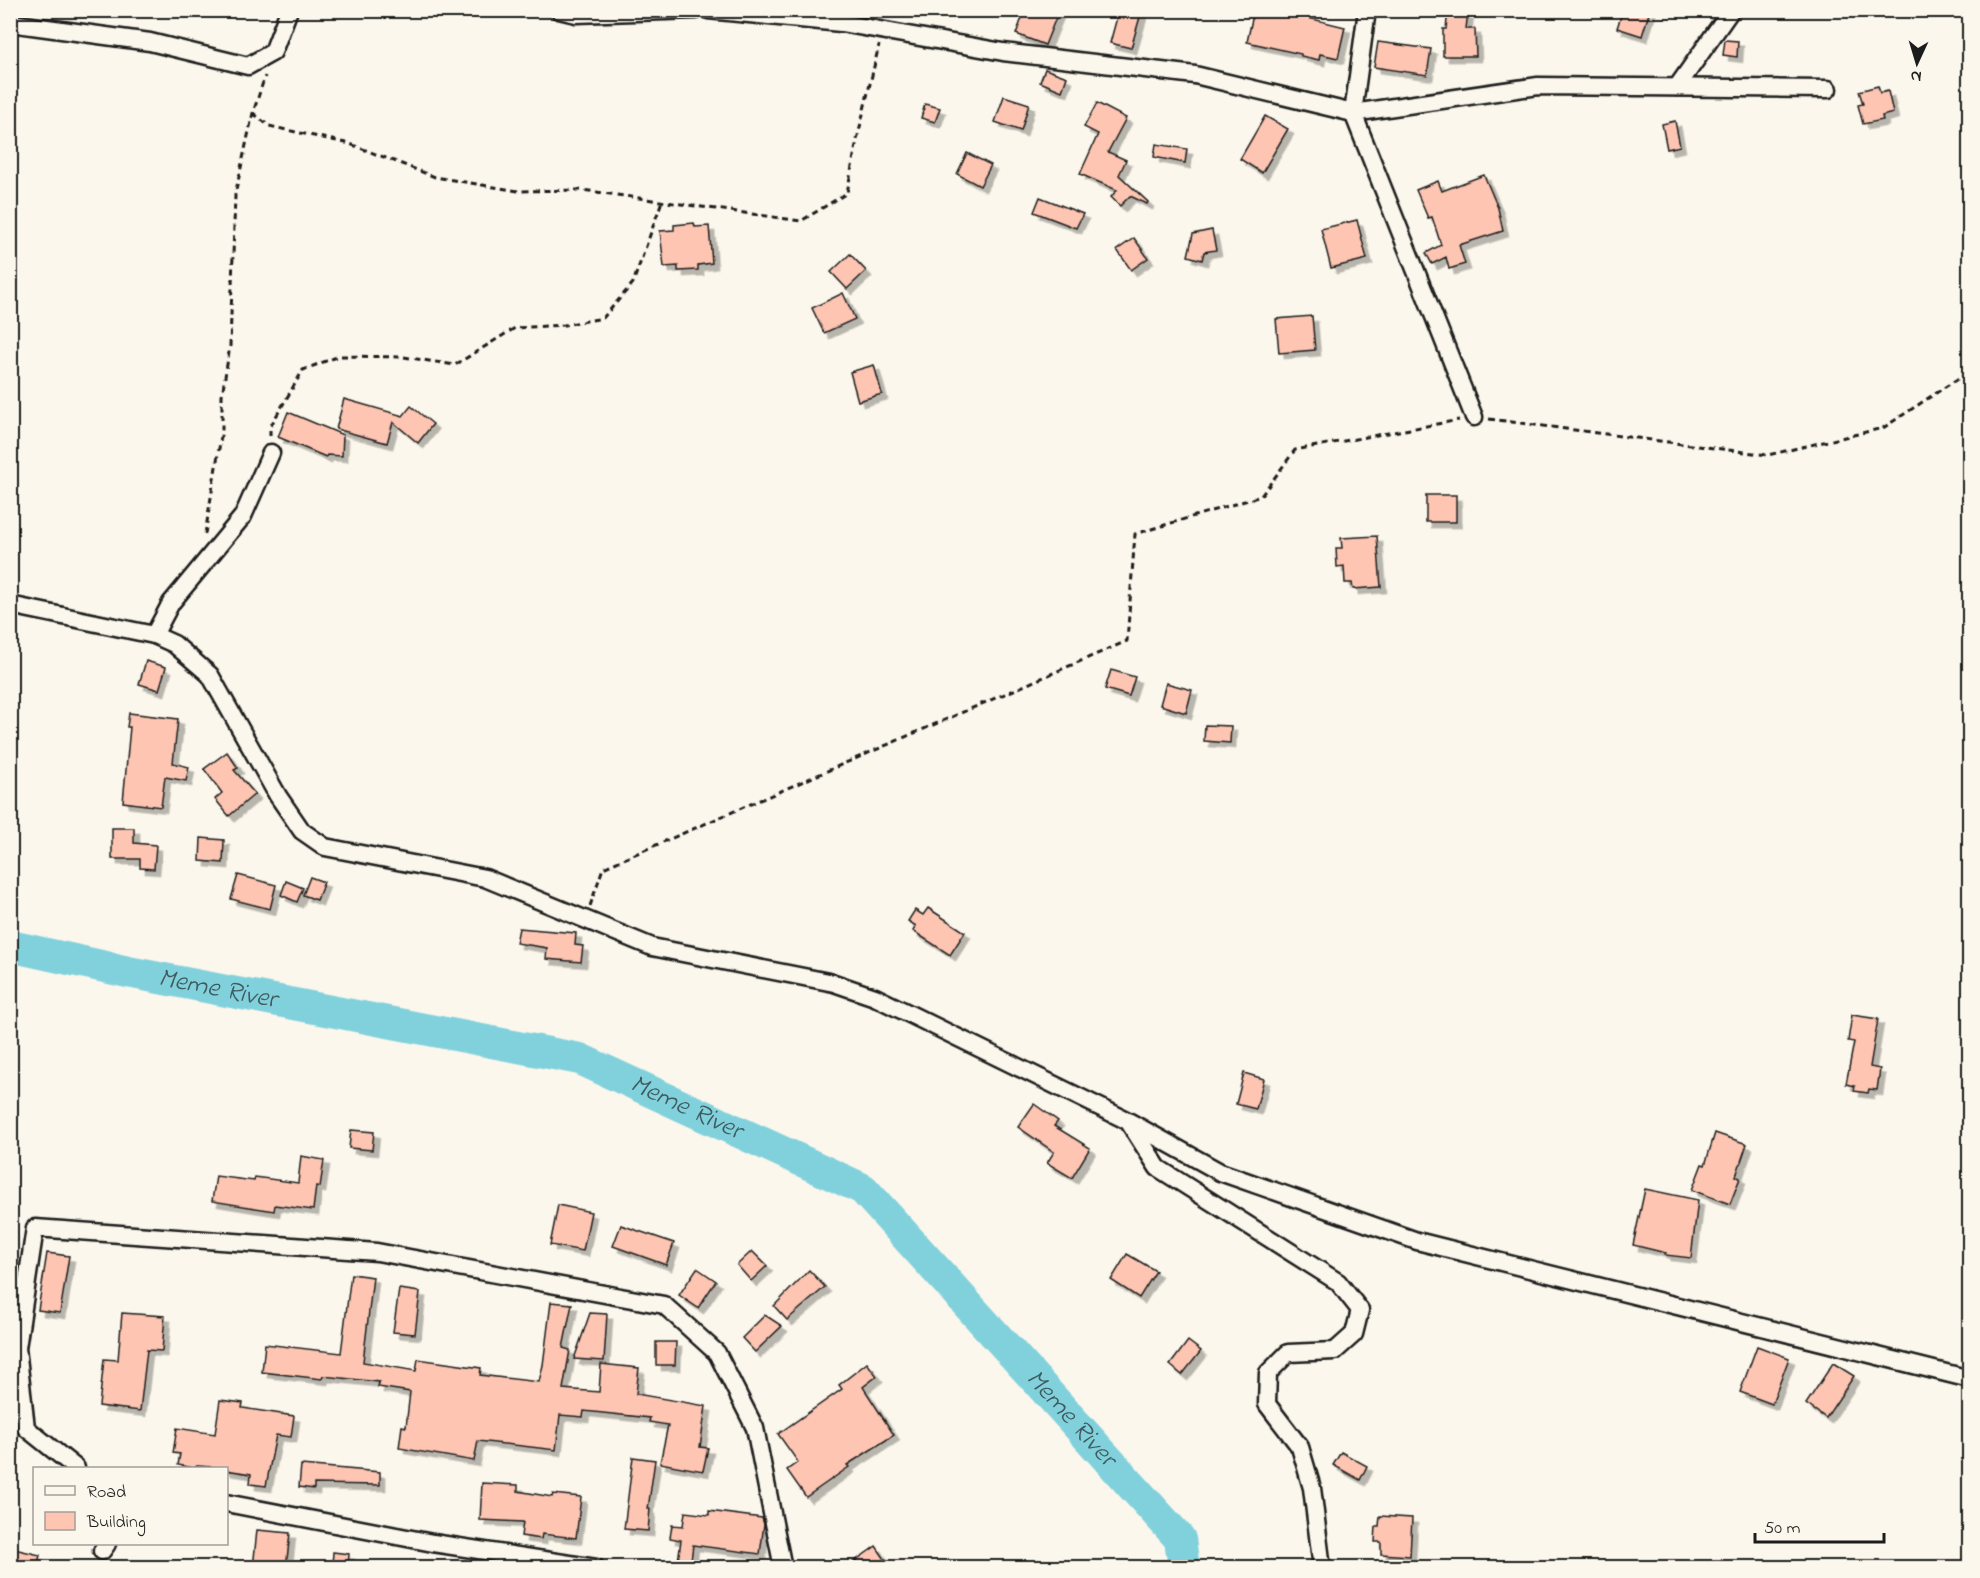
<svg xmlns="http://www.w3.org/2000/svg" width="1980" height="1578" font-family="'Indie Flower',sans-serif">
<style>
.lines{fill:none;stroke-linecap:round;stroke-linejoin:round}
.river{stroke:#81d1dc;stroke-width:32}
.building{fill:#fdc5b2;stroke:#1c1c1c;stroke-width:1.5;filter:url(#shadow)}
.street-casing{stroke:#1c1c1c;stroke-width:21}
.path{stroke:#1c1c1c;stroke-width:3;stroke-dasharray:6 4.5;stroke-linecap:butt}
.street{stroke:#fbf7ec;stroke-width:16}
.labels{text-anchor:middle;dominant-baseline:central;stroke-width:5;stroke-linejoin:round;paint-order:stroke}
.water-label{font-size:27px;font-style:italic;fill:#3f5b5f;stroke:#fbf7ec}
</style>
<defs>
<filter id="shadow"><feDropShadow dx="5.5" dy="5.5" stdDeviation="0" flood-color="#0004"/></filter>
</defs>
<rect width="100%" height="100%" fill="#fbf7ec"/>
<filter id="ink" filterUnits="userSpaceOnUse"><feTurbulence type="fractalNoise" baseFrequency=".0167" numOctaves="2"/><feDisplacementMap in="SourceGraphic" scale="12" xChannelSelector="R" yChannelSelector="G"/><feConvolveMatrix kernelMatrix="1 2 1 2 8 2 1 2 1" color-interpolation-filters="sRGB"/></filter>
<g filter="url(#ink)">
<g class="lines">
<!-- river -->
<path class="river" id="s1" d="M10,946L128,972L580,1059L863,1189L1180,1539L1184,1568"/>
</g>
<!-- building -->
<g class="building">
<polygon points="1025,10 1059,10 1045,45 1016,34"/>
<polygon points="1119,10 1142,10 1131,48 1110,43"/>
<polygon points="1254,10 1276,10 1345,27 1338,58 1320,54 1319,60 1301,56 1301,54 1247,42"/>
<polygon points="1448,10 1468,11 1466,29 1475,29 1476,56 1443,56 1443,29 1446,29"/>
<polygon points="1623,10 1650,10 1642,36 1617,28"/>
<polygon points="1725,40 1738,41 1737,57 1723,55"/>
<polygon points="1378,42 1431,49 1427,75 1374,67"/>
<polygon points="1045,69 1067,77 1062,91 1040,82"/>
<polygon points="1878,86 1880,93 1888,91 1893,113 1882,116 1883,120 1863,124 1858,105 1863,104 1859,91"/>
<polygon points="1004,96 1029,104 1021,131 995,122"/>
<polygon points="1097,103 1126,118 1108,152 1126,160 1119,175 1148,202 1147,204 1130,196 1120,206 1111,197 1117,190 1080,174 1098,134 1084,127"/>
<polygon points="925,104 940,108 935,122 921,118"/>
<polygon points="1265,116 1288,129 1262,173 1240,159"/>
<polygon points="1675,121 1680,146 1667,149 1662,124"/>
<polygon points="1156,144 1187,149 1185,163 1154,157"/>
<polygon points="967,153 991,165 980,186 957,174"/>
<polygon points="1484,175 1498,208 1503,231 1459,245 1465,264 1449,269 1446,257 1432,264 1426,253 1441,245 1432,217 1428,218 1416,190 1438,181 1442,191"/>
<polygon points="1040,197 1083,214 1076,228 1034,212"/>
<polygon points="1357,220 1367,259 1331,268 1321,229"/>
<polygon points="694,223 695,227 709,226 712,263 698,265 698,270 678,271 678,266 664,267 660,231 674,230 674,225"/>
<polygon points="1212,230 1216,250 1204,252 1202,260 1188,256 1193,234"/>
<polygon points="1134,238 1148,258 1131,270 1117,250"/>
<polygon points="850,254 866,271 847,289 831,272"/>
<polygon points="843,293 855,319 824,333 812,308"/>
<polygon points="1312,316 1315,350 1279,353 1276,319"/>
<polygon points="874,365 882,394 858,401 850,372"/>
<polygon points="344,399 403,416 411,406 433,424 418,443 393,422 387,443 336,429"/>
<polygon points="288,412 343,435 342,456 327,455 326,457 278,437"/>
<rect x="1426" y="495" width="30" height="27"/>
<polygon points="1377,536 1381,587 1353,589 1352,583 1345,583 1344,566 1337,567 1336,548 1342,548 1341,538"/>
<polygon points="146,661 166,667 159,690 139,684"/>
<polygon points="1111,670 1135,677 1129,696 1105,689"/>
<polygon points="1166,683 1192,690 1186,713 1160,705"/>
<polygon points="129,713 178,719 173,763 189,767 186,781 165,777 161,807 123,802 130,727 127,727"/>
<polygon points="1205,725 1231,726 1230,743 1204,741"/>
<polygon points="227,752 238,768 234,770 255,794 229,816 215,799 222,793 204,769"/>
<polygon points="112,828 134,828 134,843 156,845 154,869 140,868 140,859 112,859"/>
<polygon points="201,838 224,840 223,863 200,861"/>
<polygon points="238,875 276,885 270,909 231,899"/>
<polygon points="310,877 324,882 317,900 303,895"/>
<polygon points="286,881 303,888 297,902 281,895"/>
<polygon points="928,908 965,932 950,955 913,931 916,926 908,921 915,910 923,915"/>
<polygon points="519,928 576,933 575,945 583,946 581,962 546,959 547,948 516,943"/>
<polygon points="1852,1015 1878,1019 1870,1067 1880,1069 1877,1090 1869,1089 1868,1093 1854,1091 1855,1086 1846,1084 1854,1042 1848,1041"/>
<polygon points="1244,1073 1264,1079 1256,1109 1236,1104"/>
<polygon points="1034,1104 1058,1121 1054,1126 1090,1148 1072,1178 1047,1163 1054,1152 1018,1127"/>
<polygon points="351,1130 374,1132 372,1150 349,1148"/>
<polygon points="1715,1133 1747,1144 1736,1176 1740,1178 1730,1204 1692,1190 1702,1164 1705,1165"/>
<polygon points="301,1156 324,1160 320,1187 316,1186 313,1210 275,1205 274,1211 212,1201 216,1176 254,1181 255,1177 298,1183"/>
<polygon points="1645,1189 1698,1200 1691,1258 1665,1255 1666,1253 1633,1245"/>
<polygon points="558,1205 591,1212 583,1251 550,1245"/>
<polygon points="621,1225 674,1243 666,1265 613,1246"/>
<polygon points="752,1251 767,1266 751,1281 737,1265"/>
<polygon points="47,1253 69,1256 60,1313 38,1310"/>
<polygon points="1127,1254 1156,1271 1139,1298 1111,1280"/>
<polygon points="697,1268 716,1281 698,1308 679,1295"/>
<polygon points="809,1270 825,1287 787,1320 774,1306"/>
<polygon points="351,1274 373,1277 363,1362 416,1371 418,1359 481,1368 480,1375 539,1382 543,1365 551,1302 572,1304 563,1348 570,1350 563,1389 599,1392 601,1364 639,1368 636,1394 706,1406 700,1447 708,1448 703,1471 660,1463 668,1425 649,1422 650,1418 584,1411 583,1417 560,1415 556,1450 478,1441 474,1461 399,1448 402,1426 406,1427 410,1392 378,1387 379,1382 323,1376 322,1379 262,1372 265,1344 341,1353"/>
<polygon points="399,1289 420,1292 415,1334 393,1332"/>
<polygon points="122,1313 165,1316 162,1351 147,1350 140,1411 99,1406 104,1359 118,1360"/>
<polygon points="590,1313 607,1314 604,1361 574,1359"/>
<polygon points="765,1315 782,1326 755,1352 742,1338"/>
<polygon points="1188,1341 1201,1351 1182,1375 1170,1365"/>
<polygon points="656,1342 676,1342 675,1365 656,1365"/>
<polygon points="1757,1346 1789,1358 1772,1404 1740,1392"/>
<polygon points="867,1363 877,1376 863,1387 894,1435 847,1465 849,1467 806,1497 787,1470 798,1462 778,1434 842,1389 839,1385"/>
<polygon points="1833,1363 1854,1376 1826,1418 1806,1404"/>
<polygon points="220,1400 243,1403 242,1408 294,1416 291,1437 276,1435 266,1486 250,1484 251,1474 226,1470 226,1468 197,1466 194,1468 178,1465 180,1454 173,1453 177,1428 215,1434"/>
<polygon points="1341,1452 1367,1466 1360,1480 1333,1465"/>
<polygon points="633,1457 655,1460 648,1509 650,1509 648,1531 624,1529"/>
<polygon points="301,1465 380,1472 380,1485 314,1484 314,1489 299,1487"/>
<polygon points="482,1483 518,1485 518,1491 552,1497 553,1494 581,1497 576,1538 542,1534 541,1539 521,1536 523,1522 480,1520"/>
<polygon points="709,1511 762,1518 764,1524 760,1554 693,1545 690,1568 677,1568 681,1540 670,1538 672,1525 683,1526 685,1512 709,1515"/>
<polygon points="1380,1516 1412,1518 1410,1556 1381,1554 1381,1542 1375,1542 1376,1526 1379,1526"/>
<polygon points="257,1530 290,1533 286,1568 253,1568"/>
<polygon points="876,1546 891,1568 845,1568"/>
<polygon points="10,1548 40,1555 37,1568 10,1568"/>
<polygon points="333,1552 349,1554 348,1567 332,1566"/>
</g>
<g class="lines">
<!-- street casing -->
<g class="street-casing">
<g id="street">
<polyline points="559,10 576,14 696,10"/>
<polyline points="708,10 841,23 1003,52 1195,75 1353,113 1367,10"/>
<polyline points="10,23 150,42 248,66 273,52 289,10"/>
<polyline points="1677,87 1731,10"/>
<polyline points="1474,417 1353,113 1538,86 1828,89"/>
<polyline points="10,605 154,635 174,644 210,675 278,796 302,831 325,847 485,878 652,947 834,983 875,997 1128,1121 1220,1172 1417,1241 1970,1379"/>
<polyline points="154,635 171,603 243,516 271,453"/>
<polyline points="1130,1124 1158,1168 1338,1282 1360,1310 1354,1334 1335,1351 1288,1353 1268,1373 1267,1404 1300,1447 1312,1488 1322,1568"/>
<polyline points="76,1468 26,1428 17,1348 35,1228 377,1252 664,1305 717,1353 755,1428 783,1568"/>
<polyline points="226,1503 433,1543 596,1568"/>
<polyline points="102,1551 107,1544"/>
</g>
</g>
<!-- path -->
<g class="path">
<polyline points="253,113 269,126 350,144 435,177 518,191 582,190 801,221 847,193 857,140 879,45"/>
<polyline points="1489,419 1768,455 1883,428 1965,374 1970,374"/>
<polyline points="270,436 270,427 303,370 339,356 404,357 455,365 515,328 564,325 603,318 633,283 662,201"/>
<polyline points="205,534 222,430 222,395 230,346 235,195 253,113 265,76"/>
<polyline points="590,906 603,868 1127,641 1135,534 1261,496 1295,450 1459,420"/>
</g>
<!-- street -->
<use href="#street" class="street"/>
</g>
</g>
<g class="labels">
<!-- water labels -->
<g class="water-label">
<text stroke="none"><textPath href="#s1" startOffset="212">Meme River</textPath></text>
<text stroke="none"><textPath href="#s1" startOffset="698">Meme River</textPath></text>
<text stroke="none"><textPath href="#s1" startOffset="1202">Meme River</textPath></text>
</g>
</g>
<!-- margin -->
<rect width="1980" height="1578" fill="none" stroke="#fbf7ec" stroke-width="36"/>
<rect x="18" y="18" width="1944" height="1542" fill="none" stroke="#1c1c1c" stroke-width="2" filter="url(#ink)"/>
<!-- legend -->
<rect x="33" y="1467" width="195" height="78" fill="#fbf7ec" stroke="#a29f99" stroke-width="1.5"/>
<rect x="45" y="1486" width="30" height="9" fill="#fbf7ec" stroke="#a29f99" stroke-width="1.5"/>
<text x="87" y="1497" font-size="18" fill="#1c1c1c">Road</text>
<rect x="45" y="1512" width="30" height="18" fill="#fdc5b2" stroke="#a29f99" stroke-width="1.5"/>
<text x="87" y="1527" font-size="18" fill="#1c1c1c">Building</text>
<!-- north arrow -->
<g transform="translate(1917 63) rotate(184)" stroke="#fbf7ec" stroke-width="4.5" paint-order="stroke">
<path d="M0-4.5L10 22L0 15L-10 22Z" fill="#1c1c1c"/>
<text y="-9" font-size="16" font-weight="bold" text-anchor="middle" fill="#1c1c1c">N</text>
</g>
<!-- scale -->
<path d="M1755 1533v9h129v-9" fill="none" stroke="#1c1c1c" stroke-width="3"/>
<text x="1764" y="1533" font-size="18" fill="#1c1c1c" stroke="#fbf7ec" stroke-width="4.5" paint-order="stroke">50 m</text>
</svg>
